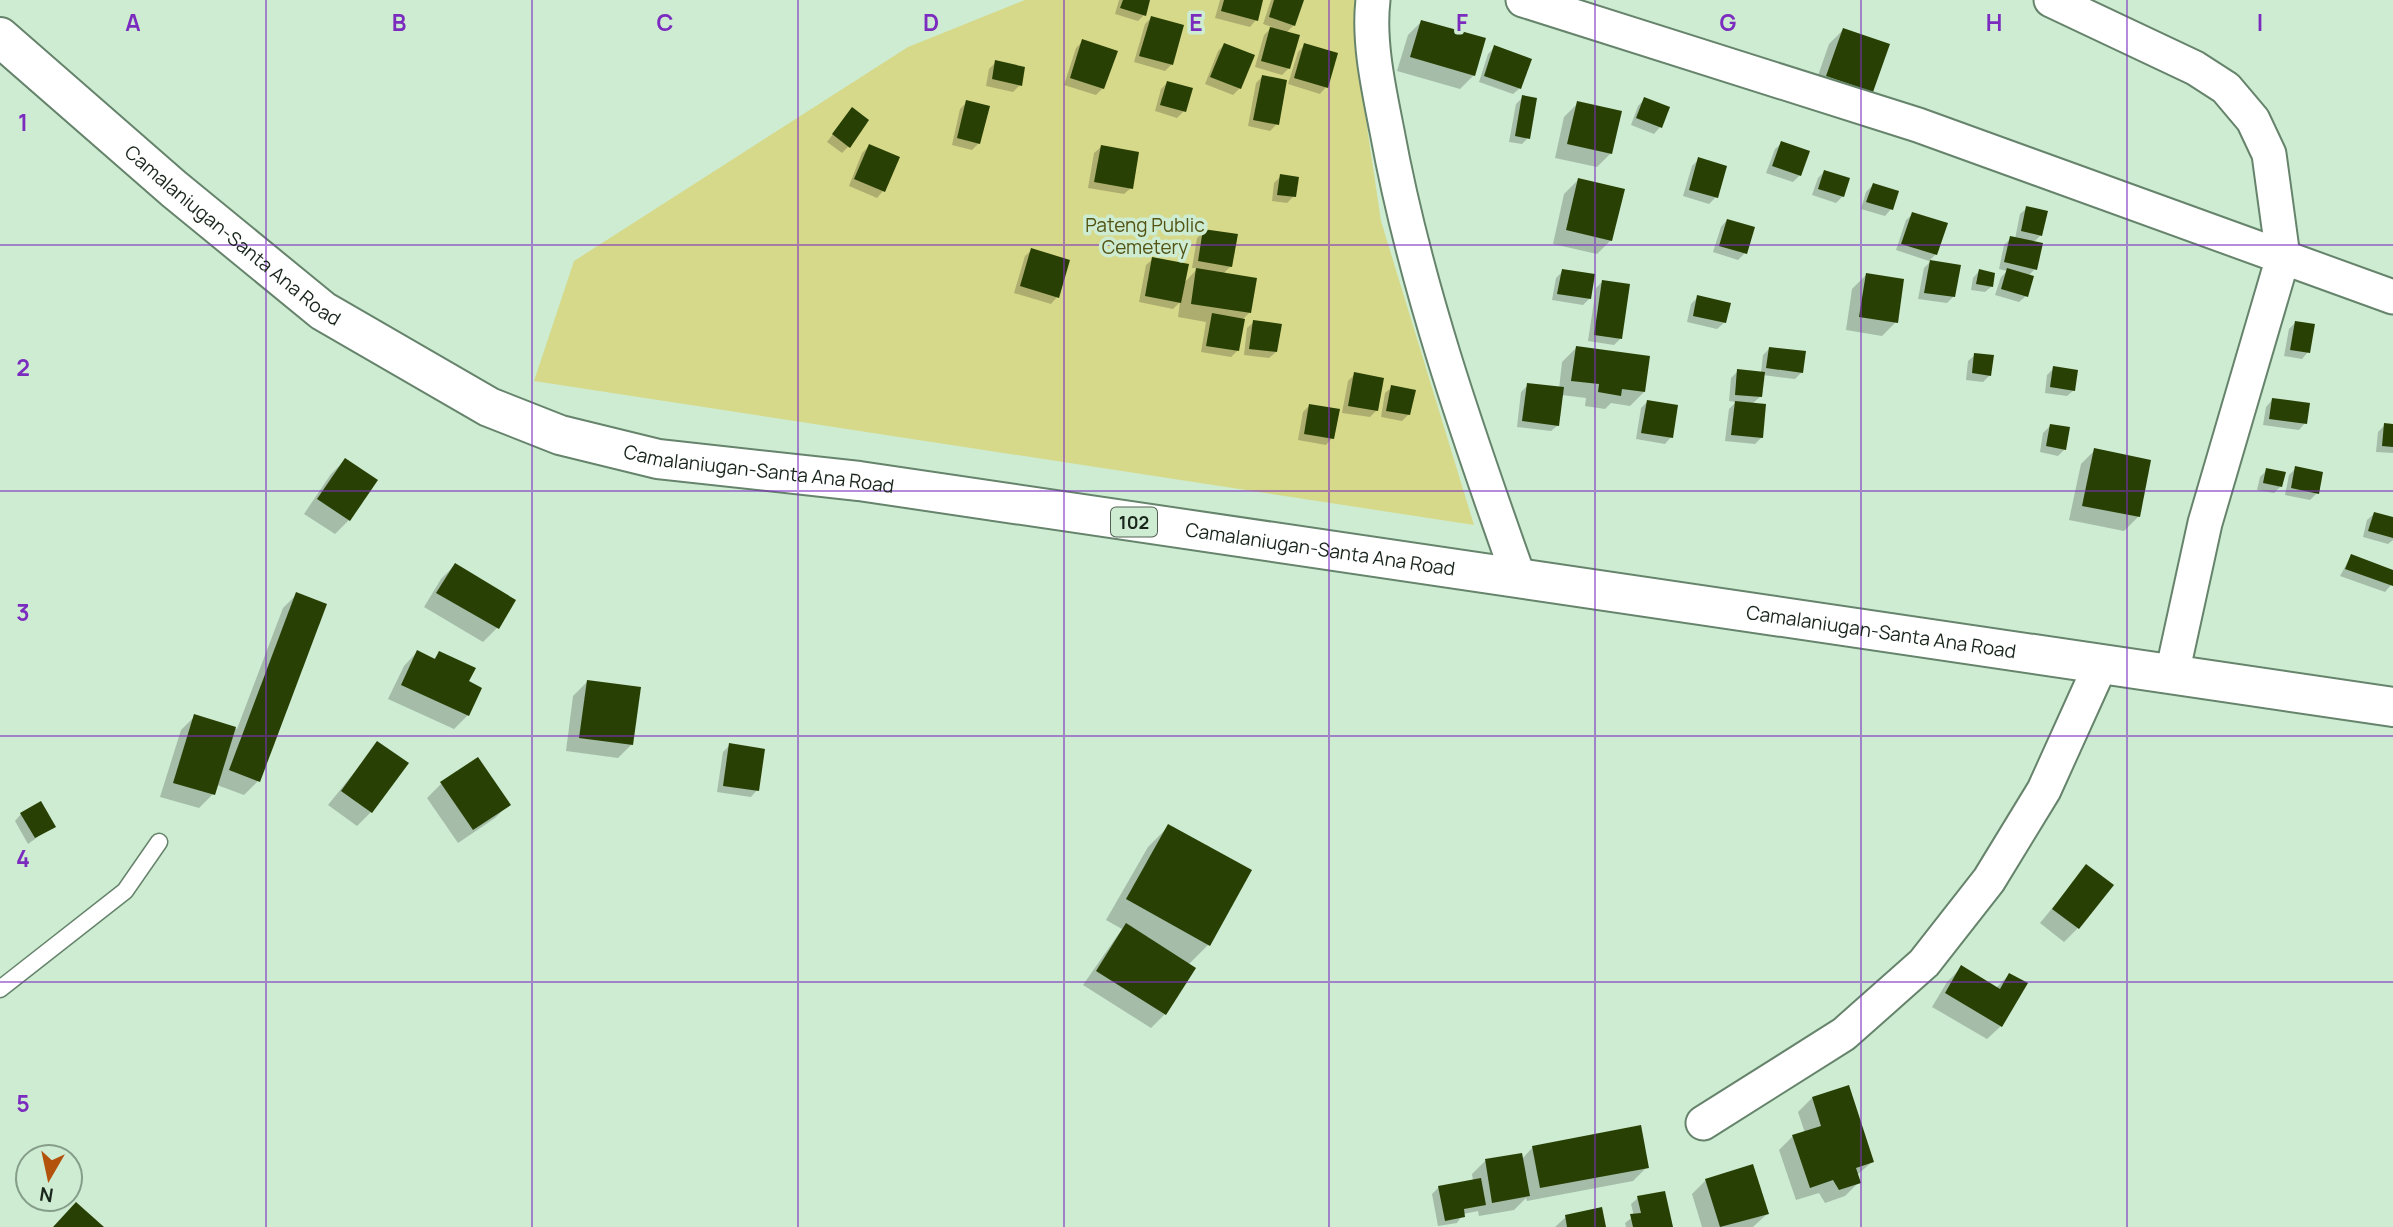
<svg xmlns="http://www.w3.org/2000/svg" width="2393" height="1227" font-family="Manrope,sans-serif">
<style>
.green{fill:#d7d98a}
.shadow{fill:#0003}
.building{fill:#294005}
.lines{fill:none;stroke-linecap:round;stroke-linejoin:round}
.service-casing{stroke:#66836b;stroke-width:19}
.minor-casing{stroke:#66836b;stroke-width:37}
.primary-casing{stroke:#66836b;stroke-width:42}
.service{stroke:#fff;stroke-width:16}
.minor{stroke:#fff;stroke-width:33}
.primary{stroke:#fff;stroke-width:38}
.grid{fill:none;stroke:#7b2cbf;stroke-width:2;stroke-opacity:0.55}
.labels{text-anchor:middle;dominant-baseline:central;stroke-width:7;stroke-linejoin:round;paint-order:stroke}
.shield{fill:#cdecd2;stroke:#506153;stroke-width:2}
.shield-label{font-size:18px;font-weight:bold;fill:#1a261c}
.park-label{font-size:19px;fill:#535314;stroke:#cdecd2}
.street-label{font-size:19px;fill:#1a261c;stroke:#cdecd2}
.grid-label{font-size:23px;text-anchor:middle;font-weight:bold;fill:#7b2cbf;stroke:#cdecd2;stroke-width:7;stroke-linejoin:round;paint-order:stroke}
</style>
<rect width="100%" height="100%" fill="#cdecd2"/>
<!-- green -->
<polygon class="green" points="1025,0 1363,0 1363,100 1381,221 1474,525 534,381 574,261 908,47"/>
<!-- shadow -->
<g class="shadow">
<polygon points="1119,0 1149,0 1144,15 1138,21 1115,14"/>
<polygon points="1220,0 1261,0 1256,20 1250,27 1215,18"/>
<polygon points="1271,0 1302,0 1294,25 1286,33 1297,36 1288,69 1282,75 1255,67 1264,35 1272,27 1263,24"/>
<polygon points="1151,18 1172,64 1165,71 1134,62 1145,24"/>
<polygon points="1422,21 1474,75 1460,89 1397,71 1408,35"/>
<polygon points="1843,30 1872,91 1858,105 1813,90 1829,44"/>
<polygon points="1083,41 1103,88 1096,95 1064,85 1076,48"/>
<polygon points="1224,45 1240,88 1233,95 1205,84 1218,51"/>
<polygon points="1305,45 1326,87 1320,94 1288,84 1298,52"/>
<polygon points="1495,47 1520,88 1513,94 1479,82 1488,54"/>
<polygon points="996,62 1020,85 1013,92 986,86 989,69"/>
<polygon points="1262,77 1277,124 1270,131 1248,126 1256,83"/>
<polygon points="1168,82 1184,111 1177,118 1155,111 1161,89"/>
<polygon points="1523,97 1528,138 1522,144 1509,142 1516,104"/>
<polygon points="1645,99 1668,108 1660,127 1654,134 1631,125 1638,106"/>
<polygon points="967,102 979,143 972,150 952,145 960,109"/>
<polygon points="1578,103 1611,153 1597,167 1555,158 1564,117"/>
<polygon points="852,109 848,147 842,153 827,142"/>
<polygon points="1782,143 1800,175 1793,182 1766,173 1775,149"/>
<polygon points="869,146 883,191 877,198 849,186 862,153"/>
<polygon points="1101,147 1131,188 1124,194 1088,188 1094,153"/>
<polygon points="1699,159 1716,197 1709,204 1683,196 1692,166"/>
<polygon points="1824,172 1843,196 1836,203 1812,195 1818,178"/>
<polygon points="1281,176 1294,196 1287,203 1272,201 1274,183"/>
<polygon points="1578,180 1611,240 1597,254 1553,244 1564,194"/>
<polygon points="1873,185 1891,209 1885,216 1861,209 1866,192"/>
<polygon points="2027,208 2041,235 2033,243 2035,269 2028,276 2026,296 2019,302 1995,295 2001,277 2007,271 1999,269 2004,245 2011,238 2015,239 2020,214"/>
<polygon points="1913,214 1936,254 1929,261 1896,250 1906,220"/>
<polygon points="1727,220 1745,253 1738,260 1713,252 1721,227"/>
<polygon points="1204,231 1231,266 1223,274 1250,312 1243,319 1237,351 1231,357 1201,352 1206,322 1178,317 1180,302 1173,309 1139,302 1146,265 1153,259 1183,284 1198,268 1192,268 1197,238"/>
<polygon points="1032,250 1057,297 1051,304 1014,293 1025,256"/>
<polygon points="1930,262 1953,297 1947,303 1918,299 1924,268"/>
<polygon points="1563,271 1590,298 1583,305 1552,300 1556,278"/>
<polygon points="1979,271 1992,286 1985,292 1971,290 1973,278"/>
<polygon points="1866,275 1896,322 1882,336 1846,330 1852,289"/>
<polygon points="1602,282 1620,339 1614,345 1588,341 1596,288"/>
<polygon points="1698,297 1724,323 1717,329 1687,322 1691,304"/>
<polygon points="1254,322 1276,352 1269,358 1244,355 1247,328"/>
<polygon points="2295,323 2308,352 2302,359 2284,356 2289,329"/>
<polygon points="1576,348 1644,392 1630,406 1611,403 1605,409 1585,406 1586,398 1562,395 1558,425 1551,431 1517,427 1521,392 1528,385 1559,389 1562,362"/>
<polygon points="1770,348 1802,372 1795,379 1763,375 1761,396 1752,404 1762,437 1755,444 1725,441 1729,409 1736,402 1729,401 1731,378 1738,371 1761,373 1763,355"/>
<polygon points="1975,355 1990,375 1983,382 1966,380 1968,361"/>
<polygon points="2054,368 2074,390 2067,396 2045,393 2047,375"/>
<polygon points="1355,374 1377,410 1370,417 1342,413 1348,381"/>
<polygon points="1392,387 1409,414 1402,421 1381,417 1385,393"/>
<polygon points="2272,400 2305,423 2299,430 2263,425 2266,407"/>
<polygon points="1647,402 1671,437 1665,444 1636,439 1641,408"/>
<polygon points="1310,405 1332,438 1326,445 1298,440 1303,412"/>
<polygon points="2385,425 2393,426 2393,453 2376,452 2378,432"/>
<polygon points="2050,426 2065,449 2058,456 2040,452 2043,433"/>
<polygon points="2095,450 2149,461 2138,517 2124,531 2069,520 2081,464"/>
<polygon points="345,460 349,520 335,534 304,514 331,474"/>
<polygon points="2296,468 2317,493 2310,500 2285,495 2289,475"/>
<polygon points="2267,470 2280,487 2274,493 2257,490 2260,477"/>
<polygon points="2374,514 2393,519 2393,540 2388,544 2363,537 2367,520"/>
<polygon points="2351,556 2393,571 2391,585 2385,592 2340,576"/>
<polygon points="455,565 514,600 497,628 483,642 424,607 441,579"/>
<polygon points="297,594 258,781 244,795 217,785 213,794 199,808 160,797 181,730 195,716 237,729 283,608"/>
<polygon points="417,652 433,660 439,653 467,682 468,715 454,729 388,699 404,666"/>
<polygon points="587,682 632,744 618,758 566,751 573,696"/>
<polygon points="378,743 371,812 357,826 328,805"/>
<polygon points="730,745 757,790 751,797 717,792 723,752"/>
<polygon points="441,784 509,804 495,818 458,843 427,798"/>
<polygon points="21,814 53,826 28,844 15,821"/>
<polygon points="1169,826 1208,945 1188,965 1194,968 1165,1014 1151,1028 1083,985 1122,929 1106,920 1148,847"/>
<polygon points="2087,866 2078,928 2064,942 2040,923"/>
<polygon points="1961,968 1996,988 2009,975 2001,1026 1987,1039 1932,1007 1947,982"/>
<polygon points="1848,1088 1872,1162 1857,1175 1859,1182 1845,1196 1825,1203 1819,1193 1796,1200 1779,1150 1793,1136 1805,1133 1798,1112 1812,1098"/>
<polygon points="1533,1147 1647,1167 1633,1181 1527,1201 1526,1198 1514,1210 1479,1216 1478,1211 1463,1214 1457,1223 1438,1226 1432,1194 1439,1187 1473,1181 1472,1174 1486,1160 1522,1159"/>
<polygon points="1706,1180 1767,1214 1753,1227 1702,1227 1692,1194"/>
<polygon points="1638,1198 1671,1227 1626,1227 1625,1223 1634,1216 1631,1204"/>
<polygon points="1566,1217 1604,1227 1555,1227"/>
</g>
<!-- building -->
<g class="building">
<polygon points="1123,0 1150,0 1146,16 1120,8"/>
<polygon points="1224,0 1263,0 1258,21 1221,11"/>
<polygon points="1274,0 1304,0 1295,26 1269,17"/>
<polygon points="1151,16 1184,25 1173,65 1139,56"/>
<polygon points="1421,20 1486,38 1475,76 1410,57"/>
<polygon points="1270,27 1300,35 1290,69 1261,61"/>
<polygon points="1843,28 1890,44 1873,92 1826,76"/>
<polygon points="1082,39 1118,51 1104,89 1070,78"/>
<polygon points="1224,43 1255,55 1241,89 1210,77"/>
<polygon points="1304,43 1338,53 1328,88 1294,78"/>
<polygon points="1494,45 1532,59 1521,89 1484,76"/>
<polygon points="995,60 1025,67 1022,86 992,79"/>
<polygon points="1262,75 1287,80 1279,125 1253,120"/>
<polygon points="1167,81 1193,88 1186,112 1160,105"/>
<polygon points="1522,95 1537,98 1530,139 1515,136"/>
<polygon points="1644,97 1670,107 1662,128 1636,118"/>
<polygon points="966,100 990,106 980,144 957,138"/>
<polygon points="1577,101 1622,111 1612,154 1567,144"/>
<polygon points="852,107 869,120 850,148 832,134"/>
<polygon points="1781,141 1810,151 1801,176 1772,166"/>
<polygon points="869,144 900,157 885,192 854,179"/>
<polygon points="1101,145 1139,152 1133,189 1094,182"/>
<polygon points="1698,157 1727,166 1718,198 1689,190"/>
<polygon points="1824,170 1850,178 1844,197 1818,189"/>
<polygon points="1280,174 1299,177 1296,197 1277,195"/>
<polygon points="1578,178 1625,189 1612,241 1566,230"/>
<polygon points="1873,183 1899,191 1893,210 1866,202"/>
<polygon points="2026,206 2048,211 2042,236 2021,231"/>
<polygon points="1912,212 1948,223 1937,255 1901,244"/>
<polygon points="1727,219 1755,227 1747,254 1719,246"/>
<polygon points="1203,229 1238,234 1232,267 1198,261"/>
<polygon points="2010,236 2043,243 2037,270 2004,262"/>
<polygon points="1031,248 1070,260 1059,298 1020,286"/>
<polygon points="1152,257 1189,264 1181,303 1145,296"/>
<polygon points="1930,260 1961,265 1955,297 1924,293"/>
<polygon points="1196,268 1257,278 1251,313 1191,304"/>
<polygon points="2007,268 2034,276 2028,297 2001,289"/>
<polygon points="1562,269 1595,274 1591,299 1557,294"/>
<polygon points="1979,269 1995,273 1993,287 1976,284"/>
<polygon points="1866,273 1904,279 1898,323 1859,317"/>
<polygon points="1602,280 1630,284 1622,339 1594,335"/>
<polygon points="1697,295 1731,303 1726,323 1693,316"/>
<polygon points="1212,313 1245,319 1239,351 1206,346"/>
<polygon points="1253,320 1282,324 1277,352 1249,349"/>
<polygon points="2295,321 2315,324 2310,353 2290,350"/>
<polygon points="1576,346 1650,356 1645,392 1622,389 1621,396 1598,392 1599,384 1571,381"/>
<polygon points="1769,347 1806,351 1803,373 1766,368"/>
<polygon points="1974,353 1994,355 1991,376 1972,373"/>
<polygon points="2053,366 2078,370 2075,391 2050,387"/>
<polygon points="1737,369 1765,372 1762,397 1735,395"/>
<polygon points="1354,372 1384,378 1378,411 1348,406"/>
<polygon points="1527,383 1564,387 1559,426 1522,421"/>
<polygon points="1391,385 1416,390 1410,415 1386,411"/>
<polygon points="2272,398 2310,403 2307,424 2269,419"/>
<polygon points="1647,400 1678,405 1673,438 1641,433"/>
<polygon points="1735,401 1766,404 1763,438 1731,435"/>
<polygon points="1309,404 1340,409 1334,439 1304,434"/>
<polygon points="2384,423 2393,424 2393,447 2382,446"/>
<polygon points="2050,424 2070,427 2066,450 2046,446"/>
<polygon points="2094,448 2151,460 2140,517 2082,506"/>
<polygon points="345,458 378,480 350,521 317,499"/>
<polygon points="2295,466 2323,472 2319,494 2291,488"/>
<polygon points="2266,468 2286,472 2282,487 2263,483"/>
<polygon points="2374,512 2393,517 2393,538 2368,531"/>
<polygon points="2351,554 2393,570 2393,586 2345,569"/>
<polygon points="455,563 516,600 499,629 436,593"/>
<polygon points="296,592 327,604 260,782 229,770"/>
<polygon points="417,650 435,659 439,651 476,668 469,681 482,688 469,716 401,685"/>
<polygon points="587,680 641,687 633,745 579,738"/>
<polygon points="194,714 236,727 215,795 173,783"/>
<polygon points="377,741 409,763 372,813 341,791"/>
<polygon points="729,743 765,749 759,791 723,786"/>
<polygon points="478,757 511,805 473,830 440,782"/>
<polygon points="41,801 56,827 35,838 20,813"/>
<polygon points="1168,824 1252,870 1210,946 1126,899"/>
<polygon points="2086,864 2114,885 2079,929 2052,909"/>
<polygon points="1126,923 1196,968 1166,1015 1096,971"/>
<polygon points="1961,965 2000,989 2009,973 2028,983 2002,1027 1945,993"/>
<polygon points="1849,1085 1874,1162 1856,1168 1861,1183 1839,1190 1833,1180 1810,1188 1792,1135 1821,1126 1812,1097"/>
<polygon points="1641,1125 1649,1168 1540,1188 1532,1146"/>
<polygon points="1522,1153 1530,1196 1492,1203 1485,1159"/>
<polygon points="1753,1164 1769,1214 1720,1227 1705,1179"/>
<polygon points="1481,1178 1486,1205 1464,1209 1465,1217 1445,1221 1438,1186"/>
<polygon points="1665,1191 1673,1227 1633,1227 1630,1214 1641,1213 1637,1196"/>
<polygon points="76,1202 104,1227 53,1227"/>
<polygon points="1602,1207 1606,1227 1567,1227 1565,1215"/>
</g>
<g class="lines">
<!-- service casing -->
<g class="service-casing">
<polyline id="service" points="0,989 125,891 159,842"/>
</g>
<!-- minor casing -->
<g class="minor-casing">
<g id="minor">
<path d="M1373,0C1368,42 1379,90 1387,131C1415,284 1467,432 1519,578"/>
<polyline points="1523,0 1918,125 2393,297"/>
<polyline points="2051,0 2195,68 2226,88 2253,120 2269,154 2283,257 2205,523 2172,674"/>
<polyline points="1703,1123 1844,1034 1924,963 1989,880 2044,790 2101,664"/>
</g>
</g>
<!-- primary casing -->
<g class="primary-casing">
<g id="primary">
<path id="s1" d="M0,37L174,189L323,311L489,407L560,435L658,459L859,481L2393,707"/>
</g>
</g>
<!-- service -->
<use href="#service" class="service"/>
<!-- minor -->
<use href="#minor" class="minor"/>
<!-- primary -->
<use href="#primary" class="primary"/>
</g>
<!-- grid -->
<path class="grid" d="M266,0V1227M532,0V1227M798,0V1227M1064,0V1227M1329,0V1227M1595,0V1227M1861,0V1227M2127,0V1227M0,245H2393M0,491H2393M0,736H2393M0,982H2393"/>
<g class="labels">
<!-- shield labels -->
<rect class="shield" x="1111" y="507.5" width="46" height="29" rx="5"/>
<g class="shield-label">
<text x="1134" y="522">102</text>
</g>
<!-- park labels -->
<g class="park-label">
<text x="1145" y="225">Pateng Public<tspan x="1145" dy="22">Cemetery</tspan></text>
</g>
<!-- street labels -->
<g class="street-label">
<text stroke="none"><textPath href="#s1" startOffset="306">Camalaniugan-Santa Ana Road</textPath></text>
<text stroke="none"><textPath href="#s1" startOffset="894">Camalaniugan-Santa Ana Road</textPath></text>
<text stroke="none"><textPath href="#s1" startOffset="1461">Camalaniugan-Santa Ana Road</textPath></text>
<text stroke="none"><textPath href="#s1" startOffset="2028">Camalaniugan-Santa Ana Road</textPath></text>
</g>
</g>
<g class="grid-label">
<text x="133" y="31">A</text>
<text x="399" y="31">B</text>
<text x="665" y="31">C</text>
<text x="931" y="31">D</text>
<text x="1196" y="31">E</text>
<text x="1462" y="31">F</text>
<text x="1728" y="31">G</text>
<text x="1994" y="31">H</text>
<text x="2260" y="31">I</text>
<text x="23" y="131">1</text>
<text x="23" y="376">2</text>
<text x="23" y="621">3</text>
<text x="23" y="867">4</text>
<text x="23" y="1112">5</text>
</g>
<!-- north arrow -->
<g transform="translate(49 1178) rotate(189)"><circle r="33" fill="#cdecd2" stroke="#859d89" stroke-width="2"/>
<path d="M0-5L12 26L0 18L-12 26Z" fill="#b2520b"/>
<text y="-10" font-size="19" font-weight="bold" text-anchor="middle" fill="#1a261c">N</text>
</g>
</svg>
